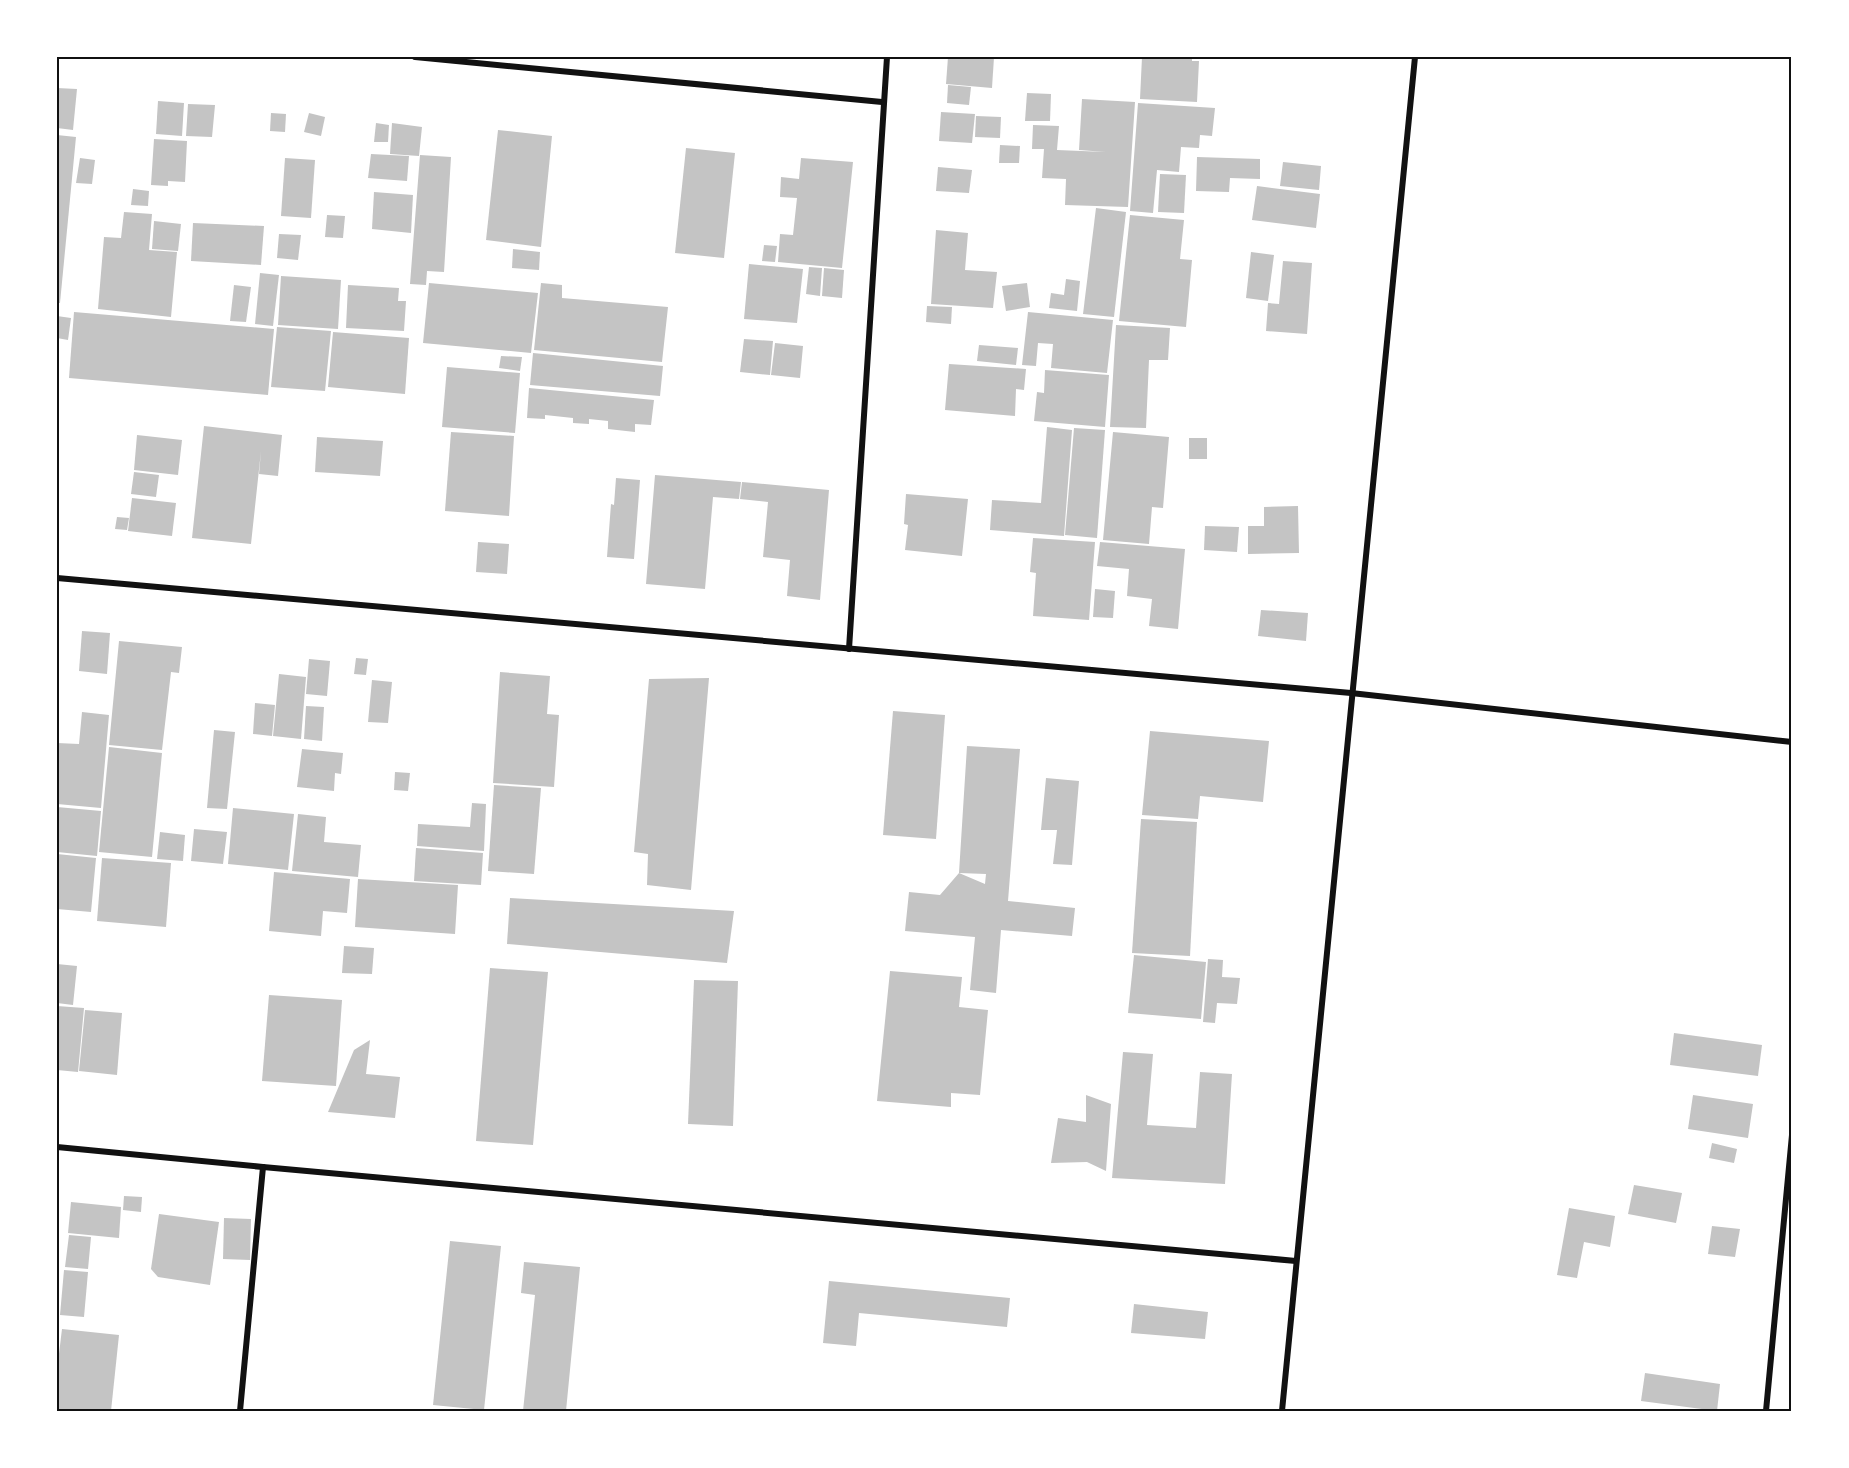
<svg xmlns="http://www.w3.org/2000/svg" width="1849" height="1468" font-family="'Golos Text',sans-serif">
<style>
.building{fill:#c4c4c4;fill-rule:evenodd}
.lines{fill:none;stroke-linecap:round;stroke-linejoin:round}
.minor{stroke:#111;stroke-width:6}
.neatline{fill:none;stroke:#111;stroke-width:2}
</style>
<rect width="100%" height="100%" fill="#fff"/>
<!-- building -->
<g class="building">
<polygon points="948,57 994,57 992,88 946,84"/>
<polygon points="1142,57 1192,57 1192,61 1199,61 1197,102 1140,99"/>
<polygon points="948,85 971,87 969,105 947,103"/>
<polygon points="57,88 77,89 73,130 57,128"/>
<polygon points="1027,93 1051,94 1050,121 1025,121"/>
<polygon points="1082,99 1135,102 1128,207 1065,205 1066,179 1042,178 1044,149 1032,149 1033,125 1059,126 1057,150 1106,152 1079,150"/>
<polygon points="158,101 184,103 182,136 156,134"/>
<polygon points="1138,103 1215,108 1212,136 1200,135 1199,148 1181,147 1179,172 1157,170 1153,213 1130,211"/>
<polygon points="188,104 215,105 212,137 186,136"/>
<polygon points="941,112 975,114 972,143 939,141"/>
<polygon points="271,113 286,114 285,132 270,131"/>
<polygon points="309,113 325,117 321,136 304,132"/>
<polygon points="976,116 1001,117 1000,138 975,137"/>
<polygon points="376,123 389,125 388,142 374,142"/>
<polygon points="392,123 422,127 419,156 390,154"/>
<polygon points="498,130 552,136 541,247 486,240"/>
<polygon points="57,135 76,137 60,303 57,303"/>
<polygon points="154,139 187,141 185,182 168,181 168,186 151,185"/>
<polygon points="1000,145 1020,146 1019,163 999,163"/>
<polygon points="686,148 735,153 724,258 675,253"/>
<polygon points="371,154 409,156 407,181 368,178"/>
<polygon points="420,155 451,157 444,272 427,271 426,285 410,284"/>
<polygon points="1197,157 1260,159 1260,179 1230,178 1229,192 1196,191"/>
<polygon points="80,158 95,160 92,184 76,183"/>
<polygon points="285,158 315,160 311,218 281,216"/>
<polygon points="801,158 853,162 842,268 778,262 780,234 793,235 797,198 780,197 781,177 799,179"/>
<polygon points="1283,162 1321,166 1319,190 1280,186"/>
<polygon points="938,167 972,170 969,193 936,191"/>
<polygon points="1160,174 1186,175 1184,213 1158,212"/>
<polygon points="1257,186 1320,194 1316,228 1252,220"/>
<polygon points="133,189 149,191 148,206 131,205"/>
<polygon points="374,192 413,195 411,233 372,229"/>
<polygon points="1096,208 1126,212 1114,317 1083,314"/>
<polygon points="124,212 152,214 149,250 177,252 171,317 98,309 104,237 121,238"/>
<polygon points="327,215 345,216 343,238 325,237"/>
<polygon points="1130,215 1184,220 1180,259 1192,260 1186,327 1119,321"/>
<polygon points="154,221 181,224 178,251 152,249"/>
<polygon points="193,223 264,226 261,265 191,261"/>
<polygon points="936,230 968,233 965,270 997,272 993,308 931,304"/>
<polygon points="279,234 301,235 298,260 277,258"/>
<polygon points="764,245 777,246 775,262 762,261"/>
<polygon points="513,249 540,252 539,270 512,268"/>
<polygon points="1251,252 1274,255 1268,301 1246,298"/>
<polygon points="1283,261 1312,263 1307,334 1266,331 1268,303 1279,304"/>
<polygon points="749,264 803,269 797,323 744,319"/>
<polygon points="809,267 822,268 820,296 806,294"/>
<polygon points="824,268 844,270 842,298 822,296"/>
<polygon points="260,273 279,275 273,326 255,324"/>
<polygon points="281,276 341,280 338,329 278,325"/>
<polygon points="1066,279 1080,281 1077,311 1049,308 1051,293 1064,295"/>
<polygon points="429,283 538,293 531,353 423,343"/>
<polygon points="541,283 562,285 562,298 668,307 662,362 534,350"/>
<polygon points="1027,283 1030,307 1006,311 1002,286"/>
<polygon points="234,285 251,287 246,322 230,321"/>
<polygon points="348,285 399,288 398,301 406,301 404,331 346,328"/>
<polygon points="927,306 952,307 951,324 926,322"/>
<polygon points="74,312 274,329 268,395 69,378"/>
<polygon points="1028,312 1113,320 1107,373 1051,368 1053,344 1038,343 1036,366 1022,365"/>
<polygon points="57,316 71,318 68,340 57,338"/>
<polygon points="1116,325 1170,328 1168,360 1149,360 1146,428 1110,427"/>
<polygon points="277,327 331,331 325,391 271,387"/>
<polygon points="333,332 409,338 405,394 328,387"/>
<polygon points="744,339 773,341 770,375 740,372"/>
<polygon points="775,343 803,346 800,378 771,375"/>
<polygon points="979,345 1018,348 1016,365 977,361"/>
<polygon points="533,353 663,366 660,396 530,385"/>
<polygon points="501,356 522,357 520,371 499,368"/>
<polygon points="949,364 1026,369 1024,390 1016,389 1015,416 945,410"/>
<polygon points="447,367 520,373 515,433 442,427"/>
<polygon points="1045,370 1109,375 1105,427 1034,421 1037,392 1044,393"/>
<polygon points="529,388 654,400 651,425 635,424 635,432 608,429 608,421 589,419 589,424 573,423 573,418 545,415 545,419 527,418"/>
<polygon points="204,426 282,435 278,476 259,474 261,451 251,544 192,538"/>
<polygon points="1047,427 1072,430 1064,536 990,530 992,500 1041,503"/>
<polygon points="1074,428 1105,430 1097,538 1065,535"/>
<polygon points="451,432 514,436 509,516 445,511"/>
<polygon points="1113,432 1169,437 1163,508 1152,507 1149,544 1103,540"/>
<polygon points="137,435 182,440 178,475 134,470"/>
<polygon points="317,437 383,441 380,476 315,472"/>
<rect x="1189" y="438" width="18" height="21"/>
<polygon points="134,472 159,475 156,497 131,494"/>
<polygon points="655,475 741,482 739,499 713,497 705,589 646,584"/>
<polygon points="616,478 640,480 634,559 607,557 611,504 614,505"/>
<polygon points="742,482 829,490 820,600 787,596 790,560 763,557 768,502 740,499"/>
<polygon points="906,494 968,499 962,556 905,550 908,525 904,524"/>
<polygon points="132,498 176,503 172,536 128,531"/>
<polygon points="1298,506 1299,553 1248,554 1248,526 1264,526 1264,507"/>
<polygon points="117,517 129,518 127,530 115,529"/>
<polygon points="1205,526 1239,527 1237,552 1204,550"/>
<polygon points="1033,538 1095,542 1089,620 1033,616 1036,573 1030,572"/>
<polygon points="478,542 509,544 507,574 476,572"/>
<polygon points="1100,542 1185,549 1178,629 1149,626 1152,599 1127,596 1129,569 1097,566"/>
<polygon points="1095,589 1115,591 1113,618 1093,617"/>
<polygon points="1261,610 1308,613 1306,641 1258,636"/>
<polygon points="82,631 110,633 107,674 79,671"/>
<polygon points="119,641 182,647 179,673 171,672 162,750 109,745"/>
<polygon points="356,658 368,659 366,675 354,674"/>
<polygon points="309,659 330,661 327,696 306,694"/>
<polygon points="500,672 550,676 547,714 559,715 554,787 493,783"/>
<polygon points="279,674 306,677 301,739 273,736"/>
<polygon points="709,678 691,890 647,885 648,854 634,852 649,679"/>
<polygon points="372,680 392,682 388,723 368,722"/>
<polygon points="255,703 275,705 272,736 253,734"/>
<polygon points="306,706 324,707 322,741 304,739"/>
<polygon points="893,711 945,715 936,839 883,835"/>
<polygon points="82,712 109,715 101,808 57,804 57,743 79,744"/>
<polygon points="214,730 235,732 227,809 207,808"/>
<polygon points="1150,731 1269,741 1263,802 1200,796 1198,819 1142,815"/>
<path d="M967,746L1020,749L1008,901L1075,908L1072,936L1001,930L996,993L970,990L975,937L905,931L909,892L940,895L959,873ZM959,873L986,874L985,884Z"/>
<polygon points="109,747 162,753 152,857 99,852"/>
<polygon points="302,749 343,753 341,774 335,773 334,791 297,787"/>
<polygon points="395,772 410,773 408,791 394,790"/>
<polygon points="1046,778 1079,781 1072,865 1053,864 1057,830 1041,830"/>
<polygon points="494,785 541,788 534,874 488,871"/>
<polygon points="472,803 486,804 484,851 417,846 418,824 470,827"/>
<polygon points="57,807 101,811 97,856 57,852"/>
<polygon points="233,808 294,814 288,870 228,864"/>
<polygon points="298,814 326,817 324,842 361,845 358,877 292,871"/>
<polygon points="1141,819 1197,822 1190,956 1132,953"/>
<polygon points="194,829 227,832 223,864 191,861"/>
<polygon points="160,832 185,835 183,861 157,859"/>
<polygon points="416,848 483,853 481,885 414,881"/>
<polygon points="57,854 96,858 91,912 57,909"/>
<polygon points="102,858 171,863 166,927 97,921"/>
<polygon points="274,872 350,879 347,913 323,911 321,936 269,931"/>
<polygon points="358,879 458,885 455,934 355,927"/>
<polygon points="510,898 734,911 727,963 507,944"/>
<polygon points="344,946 374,948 372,974 342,973"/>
<polygon points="1134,955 1206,962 1201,1019 1128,1013"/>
<polygon points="1208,959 1223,960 1222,977 1240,978 1237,1004 1217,1003 1215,1023 1203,1022"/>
<polygon points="57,964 77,966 73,1005 57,1003"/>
<polygon points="490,968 548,972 533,1145 476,1141"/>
<polygon points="890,971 962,977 959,1007 988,1010 980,1095 951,1093 951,1107 877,1101"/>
<polygon points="694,980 738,981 733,1126 688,1124"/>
<polygon points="269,995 342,1000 336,1086 262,1081"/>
<polygon points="57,1006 84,1008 78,1072 57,1070"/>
<polygon points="85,1010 122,1013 117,1075 79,1071"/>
<polygon points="1674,1033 1762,1045 1758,1076 1670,1065"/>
<polygon points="370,1040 366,1074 400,1077 395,1118 328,1112 354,1050"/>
<polygon points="1123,1052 1153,1054 1147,1125 1196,1128 1200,1072 1232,1074 1225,1184 1112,1178"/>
<polygon points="1086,1095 1111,1104 1106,1171 1087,1162 1051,1163 1058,1118 1086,1122"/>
<polygon points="1693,1095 1753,1104 1748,1138 1688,1129"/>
<polygon points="1712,1143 1737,1149 1734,1163 1709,1158"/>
<polygon points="1634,1185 1682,1193 1676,1223 1628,1214"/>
<polygon points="124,1196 142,1197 141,1212 123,1210"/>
<polygon points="71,1202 121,1207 119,1238 68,1233"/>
<polygon points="1569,1208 1615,1216 1610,1247 1584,1242 1577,1278 1557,1275"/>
<polygon points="159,1214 219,1222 210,1285 158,1277 151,1269"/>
<polygon points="224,1218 251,1219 250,1260 223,1259"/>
<polygon points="1712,1226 1740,1229 1735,1257 1708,1254"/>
<polygon points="69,1235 91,1237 88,1269 65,1267"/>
<polygon points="450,1241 501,1246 484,1410 433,1405"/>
<polygon points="524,1262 580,1267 566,1411 523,1411 535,1295 521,1293"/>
<polygon points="64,1270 88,1272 84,1317 60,1315"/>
<polygon points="829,1281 1010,1298 1007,1327 859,1313 856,1346 823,1343"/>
<polygon points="1134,1304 1208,1312 1205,1339 1131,1333"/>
<polygon points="62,1329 119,1335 111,1411 57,1411 57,1370"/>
<polygon points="1645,1373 1720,1384 1717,1411 1641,1401"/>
</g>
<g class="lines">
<!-- minor -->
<g class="minor">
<polyline points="415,57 882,102"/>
<polyline points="57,578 1351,693 1792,742"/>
<polyline points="849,649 887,57"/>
<polyline points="57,1147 263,1167 1296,1261"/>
<polyline points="240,1411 263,1167"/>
<polyline points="1282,1411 1415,57"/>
<polyline points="1766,1411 1792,1135"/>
</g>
</g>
<!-- border -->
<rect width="1849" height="1468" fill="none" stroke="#ffffff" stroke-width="117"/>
<rect x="58" y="58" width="1732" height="1352" class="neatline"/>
</svg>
